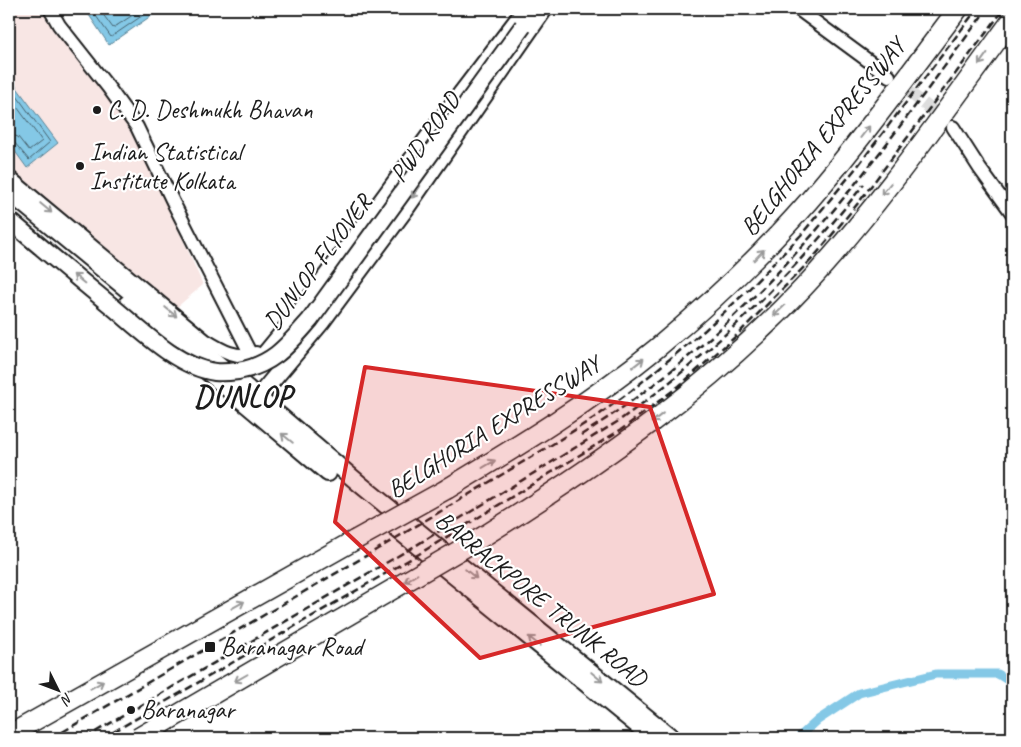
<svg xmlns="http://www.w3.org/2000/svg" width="1021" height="747" font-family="Caveat,sans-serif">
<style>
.built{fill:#f8e6e4}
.water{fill:#84c8e6;stroke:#5a8395}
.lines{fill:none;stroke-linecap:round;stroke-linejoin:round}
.shore{stroke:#46616d;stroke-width:1}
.canal{stroke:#84c8e6;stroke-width:9}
.minor-tunnel{stroke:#ddd;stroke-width:12;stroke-dasharray:12 6;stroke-linecap:butt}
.minor-casing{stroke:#1c1c1c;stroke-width:16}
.major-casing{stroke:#1c1c1c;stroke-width:20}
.highway-casing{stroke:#1c1c1c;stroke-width:22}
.minor{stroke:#fff;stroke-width:12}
.major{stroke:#fff;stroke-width:16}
.highway{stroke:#fff;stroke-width:19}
.rail{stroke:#1c1c1c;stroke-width:2.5;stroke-dasharray:8 4;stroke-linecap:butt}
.major-bridge-casing{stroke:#1c1c1c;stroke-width:20;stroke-linecap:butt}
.highway-bridge-casing{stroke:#1c1c1c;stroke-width:22;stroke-linecap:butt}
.major-bridge{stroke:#fff;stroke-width:16}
.highway-bridge{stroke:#fff;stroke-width:19}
.oneway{stroke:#999}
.marked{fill:#d62828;fill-opacity:0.2;stroke:#d62828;stroke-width:4;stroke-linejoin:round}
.poi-dot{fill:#1c1c1c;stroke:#fff;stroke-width:2}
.labels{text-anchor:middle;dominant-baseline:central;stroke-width:4.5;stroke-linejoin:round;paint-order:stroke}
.poi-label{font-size:25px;fill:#1c1c1c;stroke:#fff;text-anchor:start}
.street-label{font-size:25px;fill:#1c1c1c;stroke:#fff}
.district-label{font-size:30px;font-weight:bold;letter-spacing:1px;fill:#1c1c1c;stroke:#fff}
</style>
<rect width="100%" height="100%" fill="#fff"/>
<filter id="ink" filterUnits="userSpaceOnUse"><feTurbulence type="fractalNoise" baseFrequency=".02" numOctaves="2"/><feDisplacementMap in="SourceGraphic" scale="10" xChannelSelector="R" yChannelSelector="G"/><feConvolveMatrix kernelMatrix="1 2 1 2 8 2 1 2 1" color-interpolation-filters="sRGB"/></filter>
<g filter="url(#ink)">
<!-- built -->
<polygon class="built" points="9,9 52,9 147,157 203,285 177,307 9,174"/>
<!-- water -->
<g class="water">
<polygon points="85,9 161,9 109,45"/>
<polygon points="9,77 58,143 27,168 9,143"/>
</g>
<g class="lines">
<!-- shore -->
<g class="shore">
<polyline points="91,9 111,37 152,9"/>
<polyline points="99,9 113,28 142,9"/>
<polyline points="9,85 50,142 29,160 14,142 9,140"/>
<polyline points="9,96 42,141 29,151 18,137 9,134"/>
</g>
<!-- canal -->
<polyline class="canal" points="798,738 818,720 859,693 936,674 998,674 1012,683"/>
<!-- minor-tunnel -->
<polyline class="minor-tunnel" points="895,81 946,121"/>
<!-- minor casing -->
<g class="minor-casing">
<g id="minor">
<polyline points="50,9 59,25 108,87 137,127 174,204 251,355"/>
<polyline points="798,9 889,76"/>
<polyline points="953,127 980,169 1012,213"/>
<path d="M9,177L205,340C221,350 237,360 256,353"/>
</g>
</g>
<!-- major casing -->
<g class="major-casing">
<g id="major">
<polyline points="9,192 241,383 361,485 672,738"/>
<polyline points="127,304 328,473"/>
<polyline points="256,365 303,308 439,123 526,9"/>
<polyline points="251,406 322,321 406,208 544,9"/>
<polyline points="392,525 653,738"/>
</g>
</g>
<!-- highway casing -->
<g class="highway-casing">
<g id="highway">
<path d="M447,489C520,445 591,402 657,348C717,298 774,243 824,183C871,127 914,67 958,9"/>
<path d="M484,536C598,465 710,387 803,288C880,206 945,111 1012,20"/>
<polyline points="9,735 355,540"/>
</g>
</g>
<!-- minor -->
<use href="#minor" class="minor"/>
<!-- major -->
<use href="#major" class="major"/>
<!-- highway -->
<use href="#highway" class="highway"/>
<!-- rail -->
<g class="rail">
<path d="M581,435C668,381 747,309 814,233C876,162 931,84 987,9"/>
<polyline points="52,738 376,550 548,447 600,414 631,391 705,330 748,290 801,235 857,167 977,9"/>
<path d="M85,738L415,546L617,422C710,356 794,274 864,184"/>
<polyline points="103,738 419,554 622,429 679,386 735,337 813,258 859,202 1004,9"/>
</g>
<!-- major-bridge casing -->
<g class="major-bridge-casing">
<path id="major-bridge" d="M9,220C42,248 75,276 108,303C138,327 176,367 215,372C223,373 231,372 238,371C273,365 288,345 310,320L523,26"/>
</g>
<!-- highway-bridge casing -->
<g class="highway-bridge-casing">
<g id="highway-bridge">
<polyline points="355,540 447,489"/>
<polyline points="138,738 484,536"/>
</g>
</g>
<!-- major-bridge -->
<use href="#major-bridge" class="major-bridge"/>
<!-- highway-bridge -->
<use href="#highway-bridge" class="highway-bridge"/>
</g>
<!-- one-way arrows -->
<defs><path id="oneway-shaft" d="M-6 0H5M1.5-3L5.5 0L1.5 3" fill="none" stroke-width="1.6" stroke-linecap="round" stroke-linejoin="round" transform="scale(1.25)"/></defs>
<g class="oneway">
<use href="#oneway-shaft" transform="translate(983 59) rotate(126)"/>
<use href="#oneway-shaft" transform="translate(865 132) rotate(-52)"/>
<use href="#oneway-shaft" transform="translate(886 189) rotate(129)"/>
<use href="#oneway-shaft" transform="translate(416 192) rotate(125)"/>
<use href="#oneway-shaft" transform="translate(46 208) rotate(40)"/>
<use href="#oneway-shaft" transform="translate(759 255) rotate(-46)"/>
<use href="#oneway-shaft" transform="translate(79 279) rotate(-141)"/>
<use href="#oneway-shaft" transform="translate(779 311) rotate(136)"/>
<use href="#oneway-shaft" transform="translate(171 312) rotate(40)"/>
<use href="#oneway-shaft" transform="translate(638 363) rotate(-38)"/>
<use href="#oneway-shaft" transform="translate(657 418) rotate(142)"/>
<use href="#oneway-shaft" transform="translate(287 438) rotate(-141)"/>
<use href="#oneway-shaft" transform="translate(489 464) rotate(-31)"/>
<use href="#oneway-shaft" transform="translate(471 574) rotate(39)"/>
<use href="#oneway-shaft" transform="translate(411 578) rotate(150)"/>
<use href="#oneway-shaft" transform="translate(238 605) rotate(-29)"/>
<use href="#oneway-shaft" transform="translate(534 641) rotate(-141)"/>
<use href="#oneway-shaft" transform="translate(597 677) rotate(40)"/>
<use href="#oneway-shaft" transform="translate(241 678) rotate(150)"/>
<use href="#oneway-shaft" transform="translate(97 685) rotate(-29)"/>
</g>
</g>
<!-- marked area -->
<path class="marked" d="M365,367L650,407L714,594L480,658L335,522Z"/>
<!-- markers -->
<g class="poi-dot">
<circle cx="97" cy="110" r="5"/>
<circle cx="80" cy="166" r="5"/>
<rect x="204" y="641" width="12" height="12" rx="2.5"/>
<circle cx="131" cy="710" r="5"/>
</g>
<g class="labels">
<!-- poi labels -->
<g class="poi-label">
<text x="107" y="110">C. D. Deshmukh Bhavan</text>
<text x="90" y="152">Indian Statistical<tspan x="90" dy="29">Institute Kolkata</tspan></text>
<text x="221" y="647">Baranagar Road</text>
<text x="141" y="710">Baranagar</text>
</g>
<!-- street labels -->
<g class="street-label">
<text transform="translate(425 137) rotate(-55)">PWD ROAD</text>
<text transform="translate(823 137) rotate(-51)">BELGHORIA EXPRESSWAY</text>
<text transform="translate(318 262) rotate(-53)">DUNLOP FLYOVER</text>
<text transform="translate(494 427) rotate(-32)">BELGHORIA EXPRESSWAY</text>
<text transform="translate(541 599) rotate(39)">BARRACKPORE TRUNK ROAD</text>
</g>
<!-- district labels -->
<g class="district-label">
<text x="243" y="396">DUNLOP</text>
</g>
</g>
<!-- margin -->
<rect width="1021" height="747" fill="none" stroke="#fff" stroke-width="30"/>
<rect x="15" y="15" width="991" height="717" fill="none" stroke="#1c1c1c" stroke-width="2" filter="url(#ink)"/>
<!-- north arrow -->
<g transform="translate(58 690) rotate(132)" stroke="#ffffff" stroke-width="4" paint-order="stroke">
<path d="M0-4L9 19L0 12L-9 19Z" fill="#1c1c1c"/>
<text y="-8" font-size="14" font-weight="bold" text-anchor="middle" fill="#1c1c1c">N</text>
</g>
</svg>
